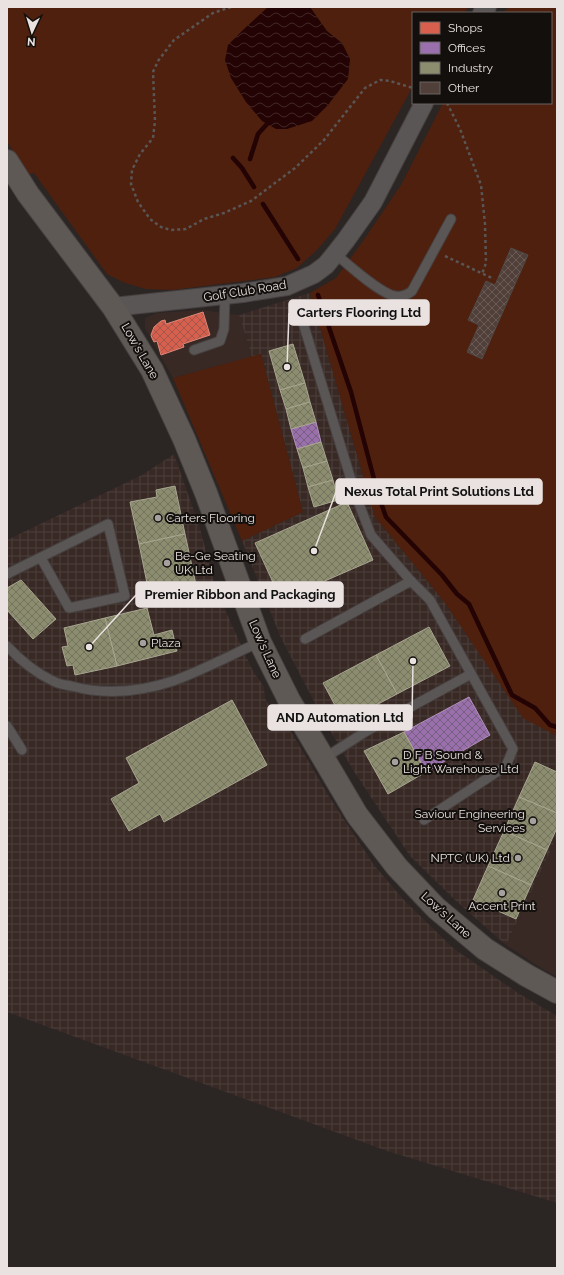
<svg xmlns="http://www.w3.org/2000/svg" width="564" height="1275" font-family="Raleway,sans-serif">
<style>
.built{fill:#382925}
.industrial{fill:url(#industrial-grid)}
.grass{fill:#4f200e}
.water{fill:url(#water-waves)}
.shops{fill:url(#shops-cross-hatch);stroke:#dc8779}
.offices{fill:url(#offices-cross-hatch);stroke:#b192bb}
.industry{fill:url(#industry-cross-hatch);stroke:#a8a690}
.lines{fill:none;stroke-linecap:round;stroke-linejoin:round}
.stream{stroke:#230303;stroke-width:4.5}
.building{fill:url(#building-cross-hatch);stroke:#4f4a49}
.lane-casing{stroke:#464140;stroke-width:11}
.street-casing{stroke:#464140;stroke-width:20}
.secondary-casing{stroke:#464140;stroke-width:24}
.path{stroke:#5a5655;stroke-width:2.5;stroke-dasharray:3 3;stroke-linecap:butt}
.lane{stroke:#5a5655;stroke-width:9}
.street{stroke:#5a5655;stroke-width:18}
.secondary{stroke:#5f5956;stroke-width:22}
.poi-dot{fill:#a6a09e;stroke:#130f0d;stroke-width:1.5}
.labels{text-anchor:middle;dominant-baseline:central;stroke-width:4;stroke-linejoin:round;paint-order:stroke}
.street-label{font-size:12px;fill:#e9e2e0;stroke:#130f0d}
.poi-label{font-size:12px;fill:#e9e2e0;stroke:#130f0d;text-anchor:start}
.leader{fill:none;stroke:#e9e2e0;stroke-width:1.5}
.callout-dot{fill:#e9e2e0;stroke:#130f0d;stroke-width:1.5}
.callout{fill:#e9e2e0;stroke:#e9e2e0;stroke-width:1.5}
.callout-label{font-size:13px;text-anchor:middle;font-weight:bold;fill:#111}
</style>
<defs>
<pattern id="industrial-grid" width="8" height="8" patternUnits="userSpaceOnUse"><rect width="8" height="8" fill="#382925"/><path d="M0 4h8M4 0v8" fill="none" stroke="#4b3e3a"/></pattern>
<pattern id="water-waves" width="16" height="10" patternUnits="userSpaceOnUse"><rect width="16" height="10" fill="#230303"/><path d="M0 5q4-4 8 0t8 0" fill="none" stroke="#432727"/></pattern>
<pattern id="shops-cross-hatch" width="8" height="8" patternUnits="userSpaceOnUse"><rect width="8" height="8" fill="#d6604d"/><path d="M0 0l8 8M0 8l8-8" fill="none" stroke="#a4564a"/></pattern>
<pattern id="offices-cross-hatch" width="8" height="8" patternUnits="userSpaceOnUse"><rect width="8" height="8" fill="#9970ab"/><path d="M0 0l8 8M0 8l8-8" fill="none" stroke="#785e81"/></pattern>
<pattern id="industry-cross-hatch" width="8" height="8" patternUnits="userSpaceOnUse"><rect width="8" height="8" fill="#8c8c6e"/><path d="M0 0l8 8M0 8l8-8" fill="none" stroke="#74735f"/></pattern>
<pattern id="building-cross-hatch" width="8" height="8" patternUnits="userSpaceOnUse"><rect width="8" height="8" fill="#51403a"/><path d="M0 0l8 8M0 8l8-8" fill="none" stroke="#6a5b56"/></pattern>
</defs>
<rect width="100%" height="100%" fill="#2b2524"/>
<!-- built -->
<g class="built">
<polygon points="202,310 239,315 252,357 173,378 145,328 145,318 157,313"/>
<polygon points="557,837 557,977 541,968 506,945"/>
</g>
<!-- industrial -->
<g class="industrial">
<polygon points="310,293 375,517 443,600 523,717 557,736 557,837 506,945 456,901 410,856 353,770 320,713 280,636 242,541 303,512 261,354 252,357 239,315"/>
<polygon points="174,454 200,528 213,579 221,601 253,671 264,687 265,698 276,718 290,730 330,798 374,865 403,899 453,948 518,993 557,1016 557,1203 387,1151 7,1012 7,540 142,475"/>
</g>
<!-- grass -->
<g class="grass">
<polygon points="7,7 469,7 464,13 413,13 413,86 335,229 316,251 297,268 275,277 172,290 146,289 125,283 107,274 34,173 27,175 7,141"/>
<polygon points="509,7 557,7 557,736 523,718 443,600 375,517 310,293 336,278 363,241 401,185 443,103 551,103 551,13 503,13"/>
<polygon points="261,354 303,512 242,541 173,378"/>
</g>
<!-- water -->
<polygon class="water" points="268,7 310,7 327,31 342,43 350,59 348,79 328,105 312,121 287,129 276,129 262,121 246,102 231,78 225,60 228,45 244,29"/>
<!-- shops -->
<polygon class="shops" points="203,312 210,335 183,344 184,347 161,355 157,341 154,342 152,338 151,335 154,327 161,321 165,320 166,324"/>
<!-- offices -->
<g class="offices">
<polygon points="316,422 321,442 297,449 291,429"/>
<polygon points="469,697 490,735 426,772 404,732"/>
</g>
<!-- industry -->
<g class="industry">
<polygon points="293,344 305,383 280,390 269,351"/>
<polygon points="305,383 310,402 286,409 280,390"/>
<polygon points="310,402 316,422 291,429 286,409"/>
<polygon points="321,442 327,461 303,468 297,449"/>
<polygon points="327,461 333,480 308,487 303,468"/>
<polygon points="333,480 338,500 314,507 308,487"/>
<polygon points="175,486 185,534 139,544 130,502 157,497 156,490"/>
<polygon points="347,502 373,560 281,600 255,543"/>
<polygon points="185,534 198,594 178,598 175,582 148,588 139,544"/>
<polygon points="21,580 56,619 33,639 7,610 7,588"/>
<polygon points="147,608 154,635 172,630 177,651 117,666 105,618"/>
<polygon points="105,618 117,666 75,675 73,665 67,666 62,647 68,646 64,628"/>
<polygon points="429,627 450,666 397,694 376,655"/>
<polygon points="376,655 397,694 344,722 323,683"/>
<polygon points="232,700 267,765 164,822 160,814 129,831 111,799 139,783 126,758"/>
<polygon points="404,732 426,772 388,794 364,751"/>
<polygon points="535,762 557,772 557,813 519,797"/>
<polygon points="519,797 557,813 557,828 547,850 504,831"/>
<polygon points="504,831 547,850 531,885 488,866"/>
<polygon points="488,866 531,885 516,919 473,900"/>
</g>
<g class="lines">
<!-- stream -->
<g class="stream">
<polyline points="233,158 242,168 254,187"/>
<polyline points="250,159 258,134 267,124"/>
<polyline points="263,204 298,259"/>
<polyline points="318,295 351,392 378,494 386,517 442,575 457,594 469,604 512,695 535,708 550,725 557,727"/>
</g>
</g>
<!-- building -->
<polygon class="building" points="511,248 528,255 482,359 467,352 479,325 468,320 486,281 495,285"/>
<g class="lines">
<!-- lane casing -->
<g class="lane-casing">
<g id="lane">
<path d="M335,254C352,267 372,287 391,295C399,298 406,296 412,291L451,219"/>
<polyline points="300,313 356,496 371,535 411,581"/>
<polyline points="194,350 220,341 224,329 225,295"/>
<polyline points="7,574 108,524 125,596 69,608 41,558"/>
<polyline points="305,639 411,581 430,600 513,749 506,766 424,820"/>
<path d="M7,646C20,660 36,673 53,681C58,684 65,685 71,686C105,695 140,692 173,681C203,670 231,655 260,642"/>
<polyline points="7,726 22,750"/>
<polyline points="323,759 365,732 471,674"/>
</g>
</g>
<!-- street casing -->
<g class="street-casing">
<g id="street">
<polyline points="482,13 487,7"/>
<polyline points="113,307 243,293 287,286 314,274 326,265 335,254 346,240 373,202 424,103"/>
</g>
</g>
<!-- secondary casing -->
<g class="secondary-casing">
<polyline id="secondary" points="7,161 28,194 113,307 152,370 184,439 206,493 260,642 289,700 357,815 397,867 436,908 485,949 526,975 557,992"/>
</g>
<!-- path -->
<g class="path">
<polyline points="231,7 213,13 174,40 158,61 153,72 155,121 153,138 140,154 132,170 131,184 138,202 150,219 161,227 171,230 186,229 204,219 224,213 251,201 295,168 324,140 365,88 380,80 390,81 413,88"/>
<polyline points="447,103 460,129 481,185 485,224 486,263 482,274"/>
<polyline points="445,256 494,279"/>
</g>
<!-- lane -->
<use href="#lane" class="lane"/>
<!-- street -->
<use href="#street" class="street"/>
<!-- secondary -->
<use href="#secondary" class="secondary"/>
</g>
<!-- markers -->
<g class="poi-dot">
<circle cx="158" cy="518" r="4"/>
<circle cx="167" cy="563" r="4"/>
<circle cx="143" cy="643" r="4"/>
<circle cx="395" cy="762" r="4"/>
<circle cx="533" cy="821" r="4"/>
<circle cx="518" cy="858" r="4"/>
<circle cx="502" cy="893" r="4"/>
</g>
<g class="labels">
<!-- street labels -->
<g class="street-label">
<text transform="translate(245 291) rotate(-9)">Golf Club Road</text>
<text transform="translate(140 351) rotate(60)">Low's Lane</text>
<text transform="translate(265 649) rotate(66)">Low's Lane</text>
<text transform="translate(446 915) rotate(42)">Low's Lane</text>
</g>
<!-- poi labels -->
<g class="poi-label">
<text x="166" y="518">Carters Flooring</text>
<text x="175" y="556">Be-Ge Seating<tspan x="175" dy="14">UK Ltd</tspan></text>
<text x="151" y="643">Plaza</text>
<text x="403" y="755">D F B Sound &amp;<tspan x="403" dy="14">Light Warehouse Ltd</tspan></text>
<text x="525" y="814" text-anchor="end">Saviour Engineering<tspan x="525" dy="14">Services</tspan></text>
<text x="510" y="858" text-anchor="end">NPTC (UK) Ltd</text>
<text x="502" y="906" text-anchor="middle">Accent Print</text>
</g>
</g>
<!-- callouts -->
<path class="leader" d="M287 367L289 313M314 551L336 492M89 647L136 595M413 661L412 718"/>
<g class="callout-dot">
<circle cx="287" cy="367" r="4"/>
<circle cx="314" cy="551" r="4"/>
<circle cx="89" cy="647" r="4"/>
<circle cx="413" cy="661" r="4"/>
</g>
<g class="callout">
<rect x="289" y="300" width="140" height="25" rx="4"/>
<rect x="336" y="479" width="206" height="25" rx="4"/>
<rect x="136" y="582" width="207" height="25" rx="4"/>
<rect x="268" y="705" width="144" height="25" rx="4"/>
</g>
<g class="callout-label">
<text x="359" y="317">Carters Flooring Ltd</text>
<text x="439" y="496">Nexus Total Print Solutions Ltd</text>
<text x="240" y="599">Premier Ribbon and Packaging</text>
<text x="340" y="722">AND Automation Ltd</text>
</g>
<!-- border -->
<rect width="564" height="1275" fill="none" stroke="#e9e2e0" stroke-width="16"/>
<!-- legend -->
<rect x="412" y="12" width="140" height="92" fill="#130f0d" stroke="#696361"/>
<rect x="420" y="22" width="20" height="12" fill="#d6604d" stroke="#696361"/>
<text x="448" y="32" font-size="12" fill="#e9e2e0">Shops</text>
<rect x="420" y="42" width="20" height="12" fill="#9970ab" stroke="#696361"/>
<text x="448" y="52" font-size="12" fill="#e9e2e0">Offices</text>
<rect x="420" y="62" width="20" height="12" fill="#8c8c6e" stroke="#696361"/>
<text x="448" y="72" font-size="12" fill="#e9e2e0">Industry</text>
<rect x="420" y="82" width="20" height="12" fill="#51403a" stroke="#696361"/>
<text x="448" y="92" font-size="12" fill="#e9e2e0">Other</text>
<!-- north arrow -->
<g transform="translate(32 32) rotate(184)" stroke="#130f0d" stroke-width="3" paint-order="stroke">
<path d="M0-3L7 15L0 10L-7 15Z" fill="#e9e2e0"/>
<text y="-6" font-size="11" font-weight="bold" text-anchor="middle" fill="#e9e2e0">N</text>
</g>
</svg>
